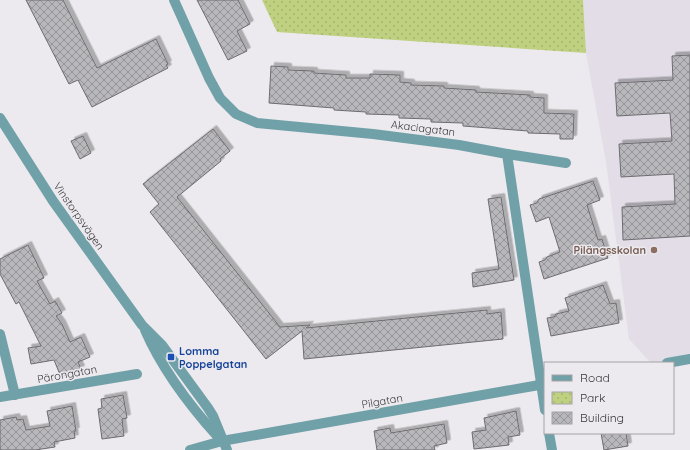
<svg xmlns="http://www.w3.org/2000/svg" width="690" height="450" font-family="Quicksand,sans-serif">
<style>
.built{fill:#e2dde7}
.park{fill:url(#park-dots)}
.building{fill:url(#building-cross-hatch);stroke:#6e6c70;filter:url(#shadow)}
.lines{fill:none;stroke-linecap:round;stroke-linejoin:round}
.minor{stroke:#71a1a8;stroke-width:10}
.education-dot{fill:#8d6e63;stroke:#eceaee;stroke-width:1.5}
.transit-dot{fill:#1a4fb4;stroke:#eceaee;stroke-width:1.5}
.labels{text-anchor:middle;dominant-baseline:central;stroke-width:3;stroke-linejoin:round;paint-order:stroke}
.street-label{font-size:11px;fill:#373638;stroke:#eceaee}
.education-label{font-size:11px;font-weight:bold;fill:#785e54;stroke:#eceaee;text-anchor:end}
.transit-label{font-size:11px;font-weight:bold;fill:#164399;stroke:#eceaee;text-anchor:start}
</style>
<defs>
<pattern id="park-dots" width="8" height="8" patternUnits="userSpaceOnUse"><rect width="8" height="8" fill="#bfd180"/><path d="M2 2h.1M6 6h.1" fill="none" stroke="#a5b46f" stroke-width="1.8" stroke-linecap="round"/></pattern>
<pattern id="building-cross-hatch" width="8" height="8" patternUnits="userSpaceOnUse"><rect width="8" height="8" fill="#b8b7bb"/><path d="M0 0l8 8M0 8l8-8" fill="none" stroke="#969699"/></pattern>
<filter id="shadow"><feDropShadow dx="3.5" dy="-3.5" stdDeviation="0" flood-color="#0004"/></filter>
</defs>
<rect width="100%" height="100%" fill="#eceaee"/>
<!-- built -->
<polygon class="built" points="583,0 690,0 690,359 667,363 651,363 629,339 606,162 586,53"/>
<!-- park -->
<polygon class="park" points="262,0 583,0 586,53 277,32"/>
<!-- building -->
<g class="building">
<polygon points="26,0 63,0 97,68 156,39 168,64 166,65 168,68 92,107 78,80 69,84"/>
<polygon points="197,0 238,0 250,24 237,31 247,51 228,60"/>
<polygon points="690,55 690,236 623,240 622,207 675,204 674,174 621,177 619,144 672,141 670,113 617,116 615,83 673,80 672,56"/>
<polygon points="271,66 288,67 288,70 314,71 314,73 346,75 346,78 370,78 370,74 400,75 400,82 411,83 411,85 444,86 444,88 476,90 476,92 530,95 530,97 544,98 544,113 574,114 573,139 560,139 560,134 528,133 528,131 463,126 463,123 431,122 431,119 399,118 399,115 366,114 366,112 334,110 334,108 269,103"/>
<polygon points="213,129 230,151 220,159 221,161 177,197 280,327 310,325 306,328 487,310 487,314 501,312 503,339 304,359 302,331 266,359 150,212 159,204 143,184"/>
<polygon points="83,136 91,153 80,159 71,141"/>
<polygon points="593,181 600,200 587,205 598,240 602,239 608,258 544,279 539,262 545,260 547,257 560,252 549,217 536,222 530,205 537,203 539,199"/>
<polygon points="501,197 514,280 473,287 472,273 499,269 488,199"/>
<polygon points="28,245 44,278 37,281 50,304 55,301 62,313 56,316 62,324 70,342 81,337 90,357 78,362 81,369 61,377 54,360 31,364 28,348 41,346 19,302 16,304 0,274 0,259"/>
<polygon points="603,285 610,304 616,303 619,323 551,336 547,318 554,317 556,314 569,311 565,298"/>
<polygon points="123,395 127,418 122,419 124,436 102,439 98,409 102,408 101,399"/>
<polygon points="72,406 76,431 74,431 75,438 54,442 55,447 35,450 0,450 0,420 16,417 17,420 23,419 26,430 50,426 47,411"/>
<polygon points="516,411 520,435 508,437 509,445 474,449 472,432 486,430 484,418"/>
<polygon points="444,424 447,443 434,446 435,450 377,450 374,431 390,428 391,433"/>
<polygon points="601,433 626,433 628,446 604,450"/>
</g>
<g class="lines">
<!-- minor -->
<g class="minor">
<polyline points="174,0 209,78 220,98 236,114 257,123 373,134 459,145 507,154 545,410"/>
<polyline points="0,118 53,201 142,325 162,345 208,408 213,416 227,450"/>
<polyline points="507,154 566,163"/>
<path d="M145,330C162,369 190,406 218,437"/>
<polyline points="0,334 15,395"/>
<polyline points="667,363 690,359"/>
<polyline points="0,397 137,374"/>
<polyline points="549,433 552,450"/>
<polyline points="190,450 222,441 545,384"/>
</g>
</g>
<!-- markers -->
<circle class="education-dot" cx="654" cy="250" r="4"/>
<rect class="transit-dot" x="167" y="353" width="8" height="8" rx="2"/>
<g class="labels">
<!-- street labels -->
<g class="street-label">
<text transform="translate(423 128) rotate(7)">Akaciagatan</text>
<text transform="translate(79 216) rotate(55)">Vinstorpsvägen</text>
<text transform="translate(67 374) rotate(-10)">Pärongatan</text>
<text transform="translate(382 401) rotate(-10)">Pilgatan</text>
</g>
<!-- education labels -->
<g class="education-label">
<text x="646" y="250">Pilängsskolan</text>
</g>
<!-- transit labels -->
<g class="transit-label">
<text x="179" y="351">Lomma<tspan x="179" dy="13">Poppelgatan</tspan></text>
</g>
</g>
<!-- legend -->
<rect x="544" y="362" width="130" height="72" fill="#eceaee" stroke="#a4a2a5"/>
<rect x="552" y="375" width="20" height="6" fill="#71a1a8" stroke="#a4a2a5"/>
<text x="580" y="382" font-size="12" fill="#373638">Road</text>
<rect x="552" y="392" width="20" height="12" fill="url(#park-dots)" stroke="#a4a2a5"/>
<text x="580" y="402" font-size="12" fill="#373638">Park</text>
<rect x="552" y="412" width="20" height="12" fill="url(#building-cross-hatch)" stroke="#a4a2a5"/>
<text x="580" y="422" font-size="12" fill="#373638">Building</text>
</svg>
